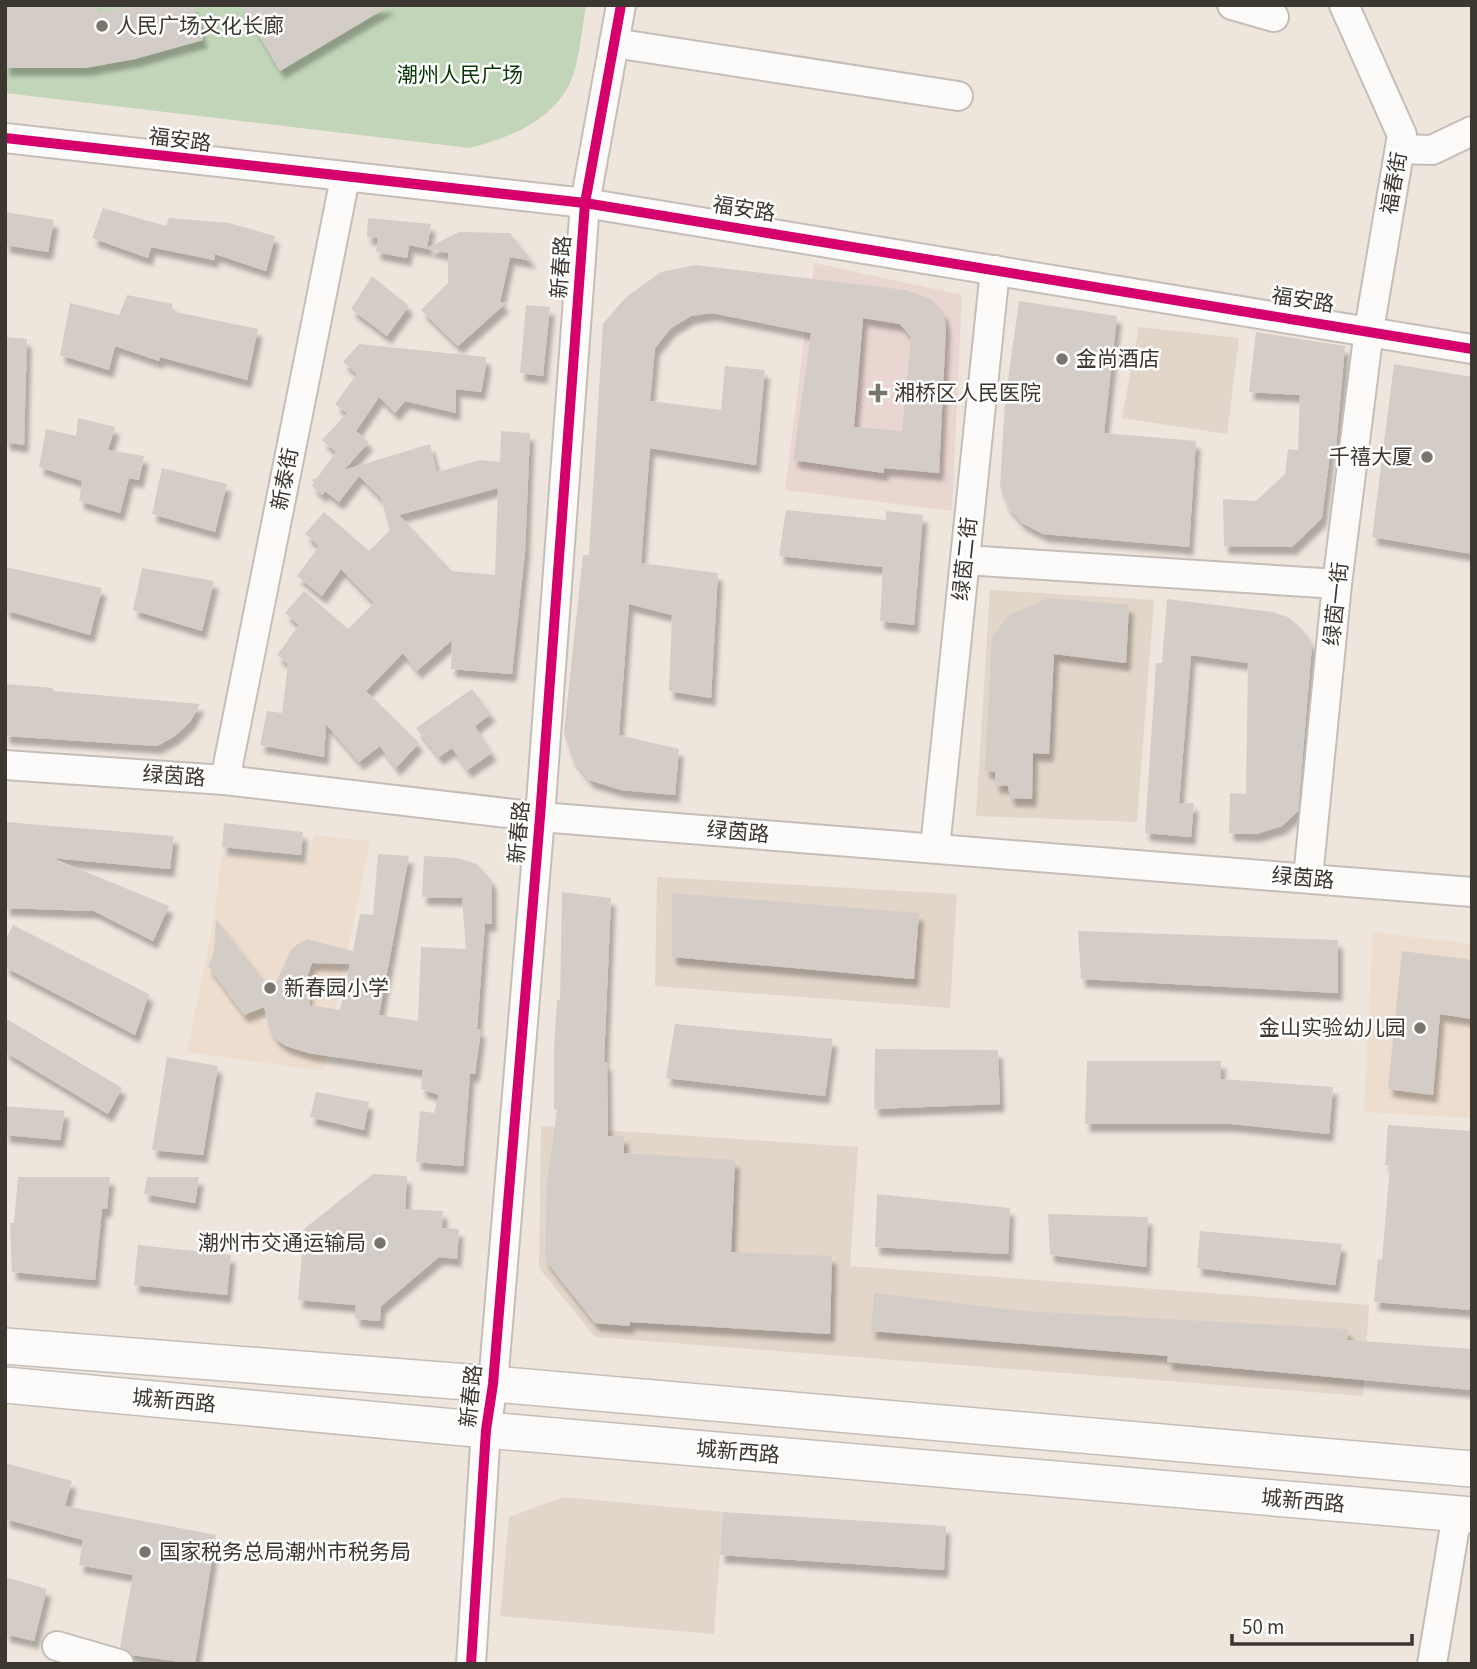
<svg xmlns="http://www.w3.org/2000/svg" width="1477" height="1669" font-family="'Source Sans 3','Noto Sans SC',sans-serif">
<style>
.commercial{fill:#e2d5c9}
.built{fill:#edddce}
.medical{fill:#e9d6d1}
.green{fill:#c2d5b8}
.building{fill:#d4cdc7;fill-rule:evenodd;filter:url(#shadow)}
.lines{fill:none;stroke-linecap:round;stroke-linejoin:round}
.minor-casing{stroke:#c5beb8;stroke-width:32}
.major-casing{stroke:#c5beb8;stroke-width:38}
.minor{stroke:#fcfbfa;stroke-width:28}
.major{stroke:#fcfbfa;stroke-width:35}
.cycleway-casing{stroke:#fff;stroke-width:15}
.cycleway{stroke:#d6006c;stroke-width:10}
.poi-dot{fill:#7b746d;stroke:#fff;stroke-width:2.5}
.labels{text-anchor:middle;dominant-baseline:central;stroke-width:5;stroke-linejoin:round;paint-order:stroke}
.poi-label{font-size:21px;fill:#3d3731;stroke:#fff;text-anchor:start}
.park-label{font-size:21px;fill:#083607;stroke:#fff}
.street-label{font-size:21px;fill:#3d3731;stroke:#fff}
</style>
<defs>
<filter id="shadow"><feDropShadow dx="4.5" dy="8" stdDeviation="2" flood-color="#0004"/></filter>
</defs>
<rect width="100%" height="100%" fill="#eee5dd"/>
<!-- commercial -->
<g class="commercial">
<polygon points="1139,327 1239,338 1227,434 1122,418"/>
<polygon points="990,590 1154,600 1137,822 976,816"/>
<polygon points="657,877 957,894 950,1008 655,986"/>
<polygon points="541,1126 858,1147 850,1266 1369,1305 1363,1396 595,1337 539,1268"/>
<polygon points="564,1497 723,1512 714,1634 500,1616 509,1517"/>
</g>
<!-- built -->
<g class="built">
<polygon points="314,835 370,841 323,1071 187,1052 213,925 222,854 309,862"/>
<polygon points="1373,932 1472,944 1472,1118 1364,1112"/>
</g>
<!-- medical -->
<polygon class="medical" points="814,263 962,295 952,511 785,490"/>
<!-- green -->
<path class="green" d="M5,5H586C582,27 579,67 569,85C551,121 507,139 470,148L5,93Z"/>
<!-- building -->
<g class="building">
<polygon points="5,5 97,5 98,12 145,5 193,5 203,40 135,59 85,68 5,68"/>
<polygon points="241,5 391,5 280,71"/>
<polygon points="103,208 166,226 169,218 229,223 275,236 266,271 215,254 214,260 151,247 148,258 92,238"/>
<polygon points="5,212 54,220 48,252 5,245"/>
<polygon points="368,218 431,224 427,248 459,232 510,233 532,261 510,257 500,302 506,303 458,346 421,310 448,283 448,253 409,245 407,258 376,252 378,238 367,237"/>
<path d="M695,265L906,290L931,299L944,314L946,327L939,473L884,468V473L793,460L811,333L712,313L691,316L671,328L655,348L650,401L721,410L725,366L765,370L756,465L650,448L641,563L718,573L711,698L669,691L672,615L629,604L619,735L679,749L675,795L621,790L589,780L572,758L564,733L583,555H589L603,324L625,298L661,272ZM863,318L900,324L911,337L902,431L854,427Z"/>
<polygon points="372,276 409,306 387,336 351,309"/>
<polygon points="127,295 173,304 171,311 258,329 247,380 160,357 159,361 115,346 109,370 60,355 70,303 119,315"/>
<polygon points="1019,301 1117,316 1104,433 1196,441 1189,547 1043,534 1022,523 1007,506 1000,487 1005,402"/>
<polygon points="526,305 550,307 543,376 520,373"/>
<polygon points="1256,332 1345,346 1336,447 1331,446 1322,518 1292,547 1224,546 1223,499 1256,501 1285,474 1288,449 1298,450 1300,395 1249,392"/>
<polygon points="5,337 27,339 24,445 5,442"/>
<path d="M359,344L486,357V366L481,392L456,389V413L405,401L395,413L379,397L356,431L369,442L344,470L430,444L437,472L480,460L500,462L501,431L530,433L525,552L512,674L451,669L452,640L417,671L403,653L366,691L419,743L396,768L380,746L359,762L326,724L324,757L260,745L267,711L282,713L288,664L277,655L299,625L285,613L304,591L348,629L374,603L341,569L322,596L297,576L319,546L305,534L324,512L369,551L390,530L381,498L359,476L339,502L325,491L322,495L312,486L314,482L311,480L317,478L336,452L322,440L347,413L335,404L357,374L343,362ZM498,488L495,575L452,571L399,515Z"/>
<polygon points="1394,364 1472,377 1472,554 1372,537"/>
<polygon points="78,418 115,427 108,450 144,456 139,480 129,478 120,513 79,501 82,481 39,467 46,429 76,436"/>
<polygon points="162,468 227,484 215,532 152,514"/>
<polygon points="786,510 886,520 886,511 923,515 914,625 880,621 883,567 779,556"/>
<polygon points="5,567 102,588 90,635 5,610"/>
<polygon points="142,568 214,581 202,631 133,610"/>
<polygon points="1049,598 1129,605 1126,663 1054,654 1049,754 1033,753 1032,799 1010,798 1008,786 995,785 995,772 985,770 992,637 1010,614"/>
<polygon points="1167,599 1273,612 1288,617 1302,629 1312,645 1298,811 1282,826 1256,834 1229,833 1230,793 1246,794 1248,663 1191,655 1179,804 1194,803 1191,837 1145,833 1156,663 1162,663"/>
<polygon points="5,684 53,688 53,691 200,704 190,722 175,736 157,746 5,736"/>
<polygon points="472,689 491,714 475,726 492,753 467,770 452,748 439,757 416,728"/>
<polygon points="5,822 174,836 170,869 52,858 169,906 153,941 94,911 5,908"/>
<polygon points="224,823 303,832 301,855 222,847"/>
<path d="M378,854L409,856L379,1015L418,1021L421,947L466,949L462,898L422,897L424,856L458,858L477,864L492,881V924L485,923L477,1029L481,1030L475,1074H470L463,1166L416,1162L420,1111L434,1113L439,1095L421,1089L423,1070L308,1053L286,1046L276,1039L269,1028L264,1007L244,1015L208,966L214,952L216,919L272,991L291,950L299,943L307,939L353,951L360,914L373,915ZM312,963L350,964L340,1010L310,1005L306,980Z"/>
<polygon points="562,892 611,898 604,1062 607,1062 608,1136 624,1136 624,1153 735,1160 731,1252 832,1256 830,1334 630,1322 630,1326 595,1323 545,1260 547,1183 557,1109 554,1109 554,1046 557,1000 560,1000"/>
<polygon points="672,893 919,913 914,979 672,957"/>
<polygon points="13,925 149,994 135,1035 5,967 5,941"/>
<polygon points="1078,931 1338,940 1338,993 1081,979"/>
<polygon points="1402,951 1472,960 1472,1019 1440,1014 1433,1095 1388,1089"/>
<polygon points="5,1018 122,1088 108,1114 5,1052"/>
<polygon points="675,1024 833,1039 825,1096 666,1078"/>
<polygon points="875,1049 998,1050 1000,1104 874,1109"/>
<polygon points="167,1057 218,1066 203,1155 152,1150"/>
<polygon points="1087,1061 1221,1061 1221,1079 1333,1087 1329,1134 1232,1124 1085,1124"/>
<polygon points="316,1092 369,1102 364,1130 310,1117"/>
<polygon points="5,1106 65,1111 60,1140 5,1135"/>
<polygon points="1388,1125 1472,1131 1472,1310 1374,1302 1378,1259 1382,1260 1390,1165 1385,1165"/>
<polygon points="373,1174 407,1176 405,1209 443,1211 442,1228 459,1229 457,1259 439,1257 381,1306 380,1321 355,1319 356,1305 298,1300 304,1229"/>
<polygon points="18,1177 110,1177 107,1209 102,1209 95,1280 12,1272 10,1223 14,1223"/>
<polygon points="147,1177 199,1177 195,1203 144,1194"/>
<polygon points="877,1194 1010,1208 1008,1254 875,1247"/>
<polygon points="1048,1214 1148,1217 1146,1267 1050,1255"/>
<polygon points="1200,1231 1342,1244 1335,1285 1197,1268"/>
<polygon points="138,1245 231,1255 227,1295 134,1285"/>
<polygon points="874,1293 1024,1311 1348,1329 1347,1340 1472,1349 1472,1390 1167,1362 1168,1356 871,1331"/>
<polygon points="5,1463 72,1481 65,1506 216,1535 195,1664 132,1655 120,1647 133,1575 79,1565 83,1540 5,1519"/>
<polygon points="723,1512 946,1526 944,1570 720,1555"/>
<polygon points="5,1577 47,1589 34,1641 5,1634"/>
</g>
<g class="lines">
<!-- minor casing -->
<g class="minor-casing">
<g id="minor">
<polyline points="1232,5 1274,17"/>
<polyline points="614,43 958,96"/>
<polyline points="5,138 585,203 1472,349"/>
<polyline points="1400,149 1432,150 1472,131"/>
<polyline points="965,560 1337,584"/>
<polyline points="5,765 225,780 540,817 1472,892"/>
<polyline points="225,780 345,178"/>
<polyline points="935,848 995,270"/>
<polyline points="1308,878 1337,584 1369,330 1402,135 1344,5"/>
<polyline points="57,1646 119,1664"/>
<polyline points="471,1664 486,1430 493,1384 540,817 585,203 621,5"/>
<polyline points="1432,1664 1457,1514"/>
</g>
</g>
<!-- major casing -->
<g class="major-casing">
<g id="major">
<polyline points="5,1346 493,1384 1472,1469"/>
<polyline points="5,1385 486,1430 1472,1515"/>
</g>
</g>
<!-- minor -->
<use href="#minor" class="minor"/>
<!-- major -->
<use href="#major" class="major"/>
<!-- cycleway casing -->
<g class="cycleway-casing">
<g id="cycleway">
<polyline points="5,138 585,203 1472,349"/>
<polyline points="471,1664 486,1430 493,1384 540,817 585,203 621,5"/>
</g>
</g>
<!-- cycleway -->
<use href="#cycleway" class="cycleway"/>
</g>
<!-- markers -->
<g class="poi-dot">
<circle cx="102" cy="26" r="7"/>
<circle cx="1062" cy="359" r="7"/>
<path d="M874.5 382.5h7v7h7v7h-7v7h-7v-7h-7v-7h7z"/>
<circle cx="1427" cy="457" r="7"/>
<circle cx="270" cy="988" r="7"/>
<circle cx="1420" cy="1028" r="7"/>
<circle cx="380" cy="1243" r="7"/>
<circle cx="145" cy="1552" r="7"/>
</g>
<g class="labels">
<!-- poi labels -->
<g class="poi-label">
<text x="116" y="26">人民广场文化长廊</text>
<text x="1076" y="359">金尚酒店</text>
<text x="894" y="393">湘桥区人民医院</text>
<text x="1413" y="457" text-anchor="end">千禧大厦</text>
<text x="284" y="988">新春园小学</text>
<text x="1406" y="1028" text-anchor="end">金山实验幼儿园</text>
<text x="366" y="1243" text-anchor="end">潮州市交通运输局</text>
<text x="159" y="1552">国家税务总局潮州市税务局</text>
</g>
<!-- park labels -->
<g class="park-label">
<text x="460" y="75">潮州人民广场</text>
</g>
<!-- street labels -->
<g class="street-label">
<text transform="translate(180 140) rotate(7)">福安路</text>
<text transform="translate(1394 183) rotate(-80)">福春街</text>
<text transform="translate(744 209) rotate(9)">福安路</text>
<text transform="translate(561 267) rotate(-86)">新春路</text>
<text transform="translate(1303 300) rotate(9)">福安路</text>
<text transform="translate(285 479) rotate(-79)">新泰街</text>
<text transform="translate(965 559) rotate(-84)">绿茵二街</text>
<text transform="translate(1336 604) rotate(-84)">绿茵一街</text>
<text transform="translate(174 776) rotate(4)">绿茵路</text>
<text transform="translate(519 832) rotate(-85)">新春路</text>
<text transform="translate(738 832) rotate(5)">绿茵路</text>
<text transform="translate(1303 878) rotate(5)">绿茵路</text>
<text transform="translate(471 1396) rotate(-84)">新春路</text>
<text transform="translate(174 1401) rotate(5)">城新西路</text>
<text transform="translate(738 1452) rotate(5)">城新西路</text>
<text transform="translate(1303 1501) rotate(5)">城新西路</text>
</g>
</g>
<!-- border -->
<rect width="1477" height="1669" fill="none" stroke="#3d3731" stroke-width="14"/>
<!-- scale -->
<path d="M1232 1634v10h180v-10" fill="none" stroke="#3d3731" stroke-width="3.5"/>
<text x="1242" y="1634" font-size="21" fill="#3d3731" stroke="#ffffff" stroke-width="5" paint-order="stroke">50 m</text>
</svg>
